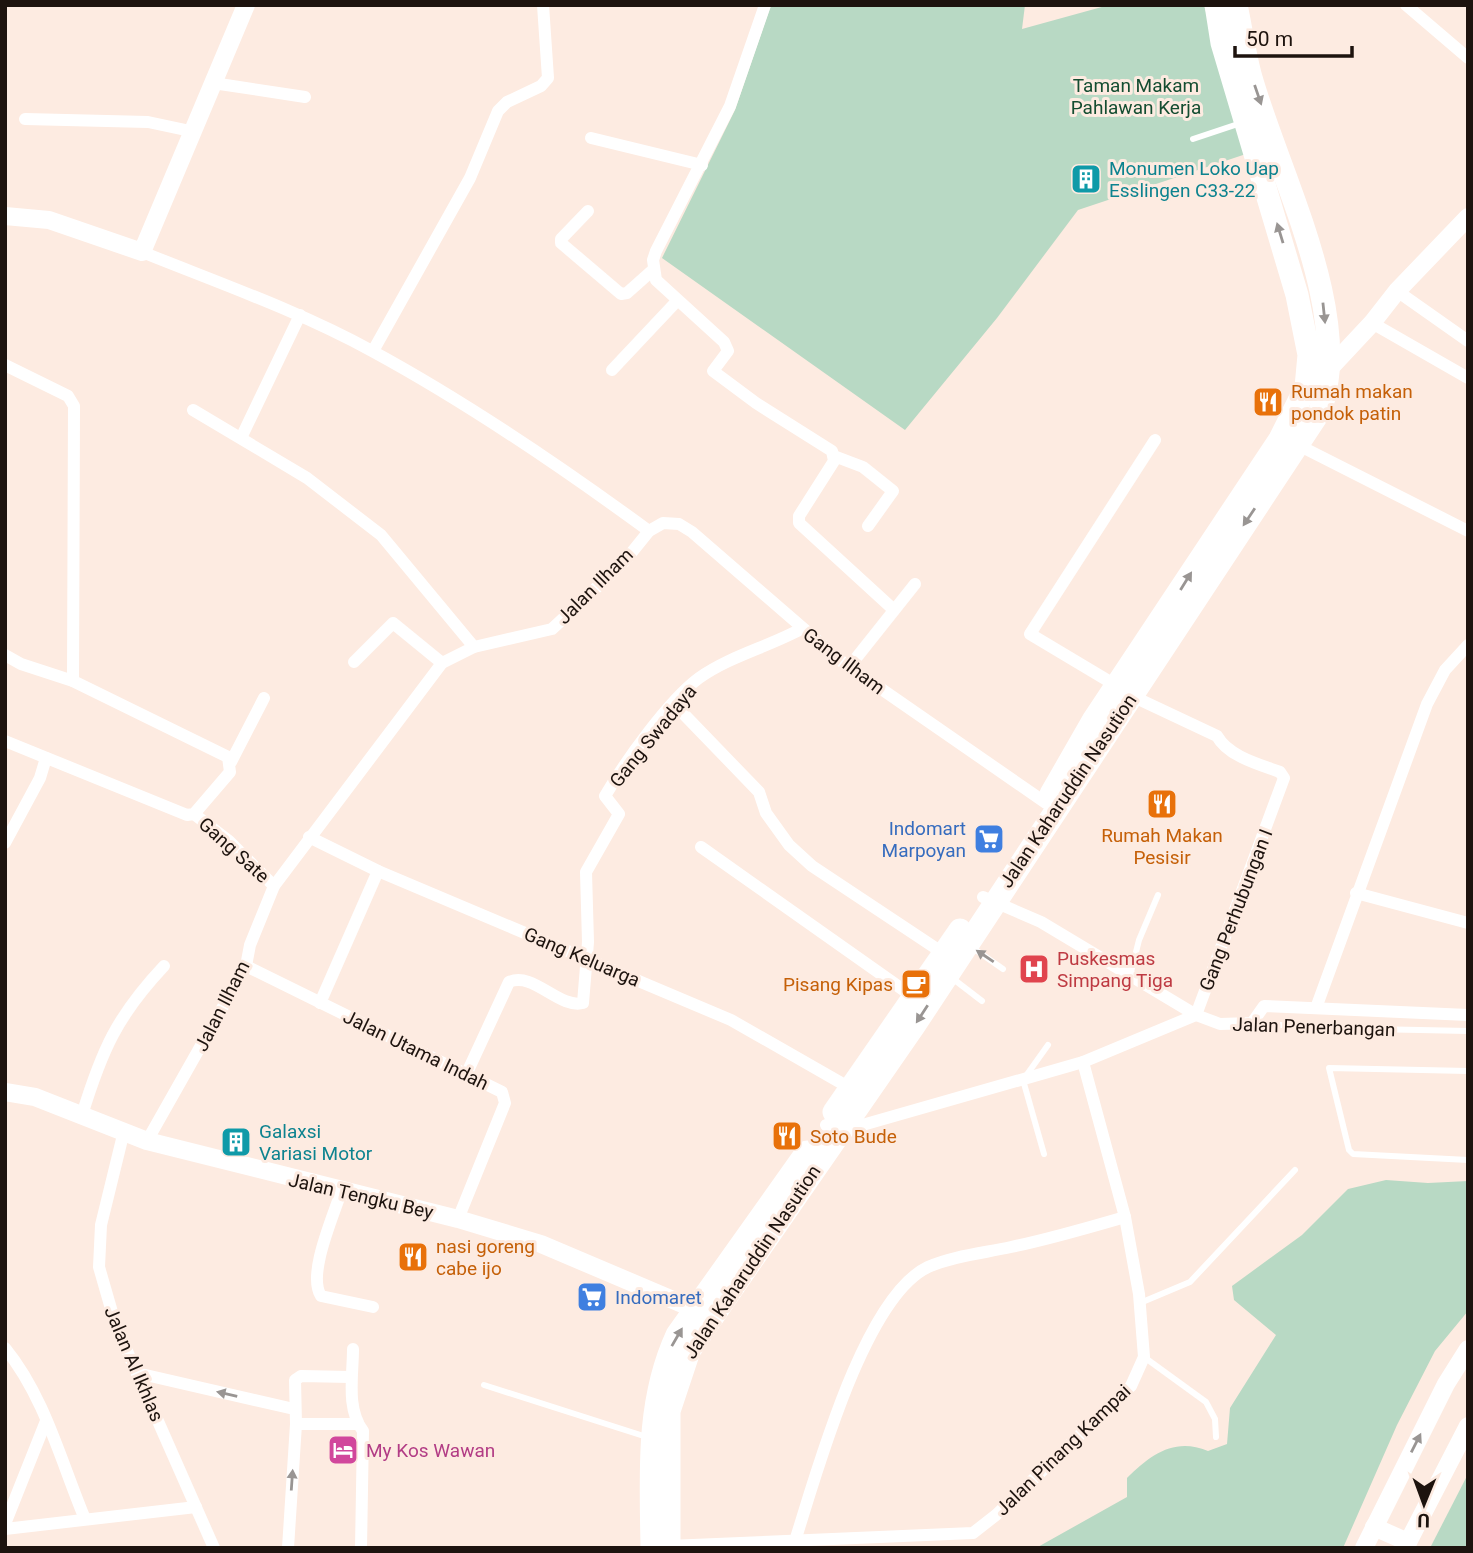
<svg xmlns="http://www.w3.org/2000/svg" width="1473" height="1553" font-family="Roboto,sans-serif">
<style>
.green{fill:#b8d9c4}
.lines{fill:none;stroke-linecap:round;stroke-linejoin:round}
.lane{stroke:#fff;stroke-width:6}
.street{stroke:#fff;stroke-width:12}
.secondary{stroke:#fff;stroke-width:18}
.highway{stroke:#fff;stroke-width:23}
.oneway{fill:#999593}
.labels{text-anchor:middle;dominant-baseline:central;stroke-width:6;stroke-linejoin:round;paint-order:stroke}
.park-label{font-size:19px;fill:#144d31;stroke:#fdebe1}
.culture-label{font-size:19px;fill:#0d838f;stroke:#fdebe1;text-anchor:start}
.food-label{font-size:19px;fill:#c56008;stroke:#fdebe1;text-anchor:start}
.street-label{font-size:19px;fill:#1d130e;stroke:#fdebe1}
.shop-label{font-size:19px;fill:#366cbe;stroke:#fdebe1;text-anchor:end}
.health-label{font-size:19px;fill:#be3a42;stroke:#fdebe1;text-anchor:start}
.hotel-label{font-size:19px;fill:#b23c85;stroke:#fdebe1;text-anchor:start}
</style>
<rect width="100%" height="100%" fill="#fdebe1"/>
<!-- green -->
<g class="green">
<polygon points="771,5 1025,5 1022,29 1109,5 1204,5 1246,154 1078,210 997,318 905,430 662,258 735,110"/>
<path d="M1386,1180L1428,1183L1468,1181V1311L1435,1351L1397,1425L1343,1548H1036L1127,1497V1478C1151,1454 1175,1437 1208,1451L1227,1444L1230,1408L1276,1335L1234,1300L1232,1286L1302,1235L1348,1189Z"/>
<polygon points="1468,1474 1468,1548 1430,1548"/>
</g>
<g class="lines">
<!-- lane -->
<g class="lane">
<polyline points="1193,139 1241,123"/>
<polyline points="970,946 1003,969"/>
<polyline points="1130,976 1139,940 1158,895"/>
<polyline points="952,978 982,1001"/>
<polyline points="1254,1023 1322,1028 1468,1031"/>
<polyline points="1468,1071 1329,1068 1349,1150 1353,1154 1468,1160"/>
<polyline points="1044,1154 1023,1080 1048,1045"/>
<polyline points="1140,1303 1190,1282 1295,1170"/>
<polyline points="1144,1357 1206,1402 1215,1419 1216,1437"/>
<polyline points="484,1385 650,1438"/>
</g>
<!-- street -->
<g class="street">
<polyline points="765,5 730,106 656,251 653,260 656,280 724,342 728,351 713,371 756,403 832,451 834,461 799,516 799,523 894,610"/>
<polyline points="1406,5 1468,58"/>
<polyline points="213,83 305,97"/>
<polyline points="25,119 148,122 195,132"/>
<polyline points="591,138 702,165"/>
<polyline points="588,211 561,239 561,243 621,294 627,293 654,269"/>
<path d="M142,252C219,283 299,311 372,351C466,402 563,468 649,531"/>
<polyline points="1397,291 1468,341"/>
<polyline points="1372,323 1468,378"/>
<polyline points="373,351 470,178 498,111 507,102 541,86 548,78 543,5"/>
<polyline points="5,365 68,396 74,406 73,681"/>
<polyline points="612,370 677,301"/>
<polyline points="193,410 307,478 381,535 474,647"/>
<polyline points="241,438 300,315"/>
<polyline points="1298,445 1468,531"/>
<polyline points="834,456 863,467 893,491 868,526"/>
<polyline points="5,655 21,664 73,681 228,757 230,772 194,814 187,815 5,741"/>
<polyline points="354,662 393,623 442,663"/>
<polyline points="849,667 915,584"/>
<polyline points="1117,686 1030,634 1155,440"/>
<polyline points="674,704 759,792 766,813 789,845 812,866 943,953"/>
<polyline points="231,762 264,698"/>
<polyline points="194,814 229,841 274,886"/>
<polyline points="309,837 378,871 731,1020 850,1088"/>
<polyline points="5,843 40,778 46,758"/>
<polyline points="701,847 912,996"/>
<polyline points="1356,893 1468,923"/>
<polyline points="983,897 1041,922 1196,1015 1220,1024 1252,1023 1264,1006 1468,1015"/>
<polyline points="246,966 502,1092 505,1103 458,1219"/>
<polyline points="320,1003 378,871"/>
<polyline points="1316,1008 1427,704 1445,670 1468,645"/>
<path d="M466,1075L509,982C533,971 559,1009 583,1003L588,942L586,872L619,814L605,796C625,762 668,701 699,678C730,656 768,647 801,629"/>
<path d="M82,1115C102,1050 117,1016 164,966"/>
<path d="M826,1125L838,1132L1083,1062L1196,1015L1284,778L1280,772C1258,764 1228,756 1217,736L1132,696"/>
<polyline points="124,1131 101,1225 99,1267 116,1326 214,1548"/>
<polyline points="147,1141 246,966 250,945 274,886 442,663 474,647 552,629 624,562 649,531 663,523 679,524 692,532 841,661 1046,803"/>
<path d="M341,1192C333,1217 307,1275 321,1296L373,1307"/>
<path d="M5,1348C45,1397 61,1462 85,1519"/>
<path d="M353,1349C353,1375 346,1409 363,1431L361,1548"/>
<polyline points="137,1373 294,1409"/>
<polyline points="296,1424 356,1424"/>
<polyline points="5,1524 46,1421"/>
<polyline points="5,1529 196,1507"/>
<path d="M795,1541C816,1475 864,1297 928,1267C953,1256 984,1253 1011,1247C1050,1239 1087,1228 1125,1217"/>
<polyline points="669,1546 973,1533 996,1515 1131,1386 1144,1357 1139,1294 1125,1217 1083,1062"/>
<polyline points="288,1548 296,1424 295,1380 301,1376 350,1377"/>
</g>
<!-- secondary -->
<g class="secondary">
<polyline points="5,216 49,220 142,252 246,5"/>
<polyline points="1322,370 1329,369 1372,323 1397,291 1468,217"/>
<polyline points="5,1092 35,1097 147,1141 458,1219 541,1244 706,1314"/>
<polyline points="1374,1527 1408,1542"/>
<polyline points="1364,1548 1446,1384 1468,1349"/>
<polyline points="1405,1548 1468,1426"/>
</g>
<!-- highway -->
<g class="highway">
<polyline points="1051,794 1094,719 1280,439 1306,387 1309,355 1297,295 1222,43 1216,5"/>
<polyline points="834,1112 960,930"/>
<path d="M652,1548C651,1475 646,1402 677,1335L807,1152"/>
<path d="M669,1548V1411L689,1351L914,1026L1320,411C1355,314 1276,169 1250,74C1244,51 1241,28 1236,5"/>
</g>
</g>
<!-- one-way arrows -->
<defs><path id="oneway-solid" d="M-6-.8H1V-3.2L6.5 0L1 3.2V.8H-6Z" transform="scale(1.75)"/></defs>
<g class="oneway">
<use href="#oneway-solid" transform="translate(1258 95) rotate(71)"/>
<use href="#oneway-solid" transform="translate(1280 233) rotate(-107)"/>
<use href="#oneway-solid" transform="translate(1324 313) rotate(84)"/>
<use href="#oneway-solid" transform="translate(1249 517) rotate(124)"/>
<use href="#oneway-solid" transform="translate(1186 581) rotate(-58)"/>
<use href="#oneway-solid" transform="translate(985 956) rotate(-146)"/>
<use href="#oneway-solid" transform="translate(922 1014) rotate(123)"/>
<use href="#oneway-solid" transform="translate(677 1337) rotate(-60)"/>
<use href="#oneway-solid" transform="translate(227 1394) rotate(-167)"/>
<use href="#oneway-solid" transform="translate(1416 1443) rotate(-63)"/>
<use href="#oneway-solid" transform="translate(292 1480) rotate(-86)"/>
</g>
<!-- icons -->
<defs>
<g id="building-square" transform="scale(1.575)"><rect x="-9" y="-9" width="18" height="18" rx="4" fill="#0f9aa8" stroke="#fdebe1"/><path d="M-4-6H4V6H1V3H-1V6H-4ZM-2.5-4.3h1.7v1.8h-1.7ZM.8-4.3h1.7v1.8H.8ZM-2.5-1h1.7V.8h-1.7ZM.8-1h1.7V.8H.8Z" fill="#fff"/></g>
<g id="restaurant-square" transform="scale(1.575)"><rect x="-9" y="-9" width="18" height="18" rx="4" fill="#e8710a" stroke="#fdebe1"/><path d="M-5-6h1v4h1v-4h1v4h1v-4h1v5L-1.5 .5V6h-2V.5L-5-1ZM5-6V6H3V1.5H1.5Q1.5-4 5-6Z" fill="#fff"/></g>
<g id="supermarket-square" transform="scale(1.575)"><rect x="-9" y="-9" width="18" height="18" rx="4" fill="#3f7fe0" stroke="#fdebe1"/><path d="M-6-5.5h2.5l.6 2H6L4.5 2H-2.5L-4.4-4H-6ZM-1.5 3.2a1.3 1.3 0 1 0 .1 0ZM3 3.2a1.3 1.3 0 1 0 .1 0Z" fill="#fff"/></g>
<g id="hospital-square" transform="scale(1.575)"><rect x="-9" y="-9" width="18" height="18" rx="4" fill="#e0444e" stroke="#fdebe1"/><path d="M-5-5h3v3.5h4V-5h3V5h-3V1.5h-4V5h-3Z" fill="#fff"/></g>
<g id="cafe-square" transform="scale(1.575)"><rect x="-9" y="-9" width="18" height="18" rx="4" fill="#e8710a" stroke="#fdebe1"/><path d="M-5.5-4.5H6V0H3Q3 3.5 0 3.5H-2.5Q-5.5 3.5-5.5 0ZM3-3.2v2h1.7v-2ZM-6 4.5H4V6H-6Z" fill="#fff"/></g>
<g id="hotel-square" transform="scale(1.575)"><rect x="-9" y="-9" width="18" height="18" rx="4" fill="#d1479c" stroke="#fdebe1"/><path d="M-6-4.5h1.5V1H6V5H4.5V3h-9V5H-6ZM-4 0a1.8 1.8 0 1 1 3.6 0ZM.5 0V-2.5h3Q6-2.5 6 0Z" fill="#fff"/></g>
</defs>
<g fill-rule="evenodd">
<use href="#building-square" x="1086" y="179"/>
<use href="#restaurant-square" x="1268" y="402"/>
<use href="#restaurant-square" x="1162" y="804"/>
<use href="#supermarket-square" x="989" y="839"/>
<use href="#hospital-square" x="1034" y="969"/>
<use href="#cafe-square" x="916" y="984"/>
<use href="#restaurant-square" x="787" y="1136"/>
<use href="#building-square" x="236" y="1142"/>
<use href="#restaurant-square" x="413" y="1257"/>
<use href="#supermarket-square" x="592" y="1297"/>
<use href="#hotel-square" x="343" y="1450"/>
</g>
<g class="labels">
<!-- park labels -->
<g class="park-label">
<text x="1136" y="85">Taman Makam<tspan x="1136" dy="22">Pahlawan Kerja</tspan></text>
</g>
<!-- culture labels -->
<g class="culture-label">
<text x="1109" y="168">Monumen Loko Uap<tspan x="1109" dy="22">Esslingen C33-22</tspan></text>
<text x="259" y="1131">Galaxsi<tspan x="259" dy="22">Variasi Motor</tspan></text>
</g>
<!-- food labels -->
<g class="food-label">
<text x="1291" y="391">Rumah makan<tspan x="1291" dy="22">pondok patin</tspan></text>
<text x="1162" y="835" text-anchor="middle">Rumah Makan<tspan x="1162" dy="22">Pesisir</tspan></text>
<text x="893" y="984" text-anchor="end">Pisang Kipas</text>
<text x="810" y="1136">Soto Bude</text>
<text x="436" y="1246">nasi goreng<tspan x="436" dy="22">cabe ijo</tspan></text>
</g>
<!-- street labels -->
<g class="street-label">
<text transform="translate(595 586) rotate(-45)">Jalan Ilham</text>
<text transform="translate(844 661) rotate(37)">Gang Ilham</text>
<text transform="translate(653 736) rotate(-51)">Gang Swadaya</text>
<text transform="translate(1068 791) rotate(-56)">Jalan Kaharuddin Nasution</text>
<text transform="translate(234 850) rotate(42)">Gang Sate</text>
<text transform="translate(1236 910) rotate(-69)">Gang Perhubungan I</text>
<text transform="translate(582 957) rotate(23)">Gang Keluarga</text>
<text transform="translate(222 1006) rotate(-63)">Jalan Ilham</text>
<text transform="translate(1314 1027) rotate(2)">Jalan Penerbangan</text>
<text transform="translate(416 1050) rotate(26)">Jalan Utama Indah</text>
<text transform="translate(361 1196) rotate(13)">Jalan Tengku Bey</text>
<text transform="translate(752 1262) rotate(-56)">Jalan Kaharuddin Nasution</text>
<text transform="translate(134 1364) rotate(67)">Jalan Al Ikhlas</text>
<text transform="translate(1063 1450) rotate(-44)">Jalan Pinang Kampai</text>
</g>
<!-- shop labels -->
<g class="shop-label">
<text x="966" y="828">Indomart<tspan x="966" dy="22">Marpoyan</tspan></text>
<text x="615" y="1297" text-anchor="start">Indomaret</text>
</g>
<!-- health labels -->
<g class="health-label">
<text x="1057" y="958">Puskesmas<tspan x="1057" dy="22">Simpang Tiga</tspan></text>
</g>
<!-- hotel labels -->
<g class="hotel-label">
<text x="366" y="1450">My Kos Wawan</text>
</g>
</g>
<!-- border -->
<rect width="1473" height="1553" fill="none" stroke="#1d130e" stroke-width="14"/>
<!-- north arrow -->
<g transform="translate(1424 1504) rotate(181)" stroke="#fdebe1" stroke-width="5" paint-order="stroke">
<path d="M0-5L12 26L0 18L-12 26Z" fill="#1d130e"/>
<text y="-10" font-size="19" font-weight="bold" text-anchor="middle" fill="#1d130e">U</text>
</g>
<!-- scale -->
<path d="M1235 46v10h117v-10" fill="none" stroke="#1d130e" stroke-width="3.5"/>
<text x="1246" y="46" font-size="21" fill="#1d130e" stroke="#fdebe1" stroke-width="5" paint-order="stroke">50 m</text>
</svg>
